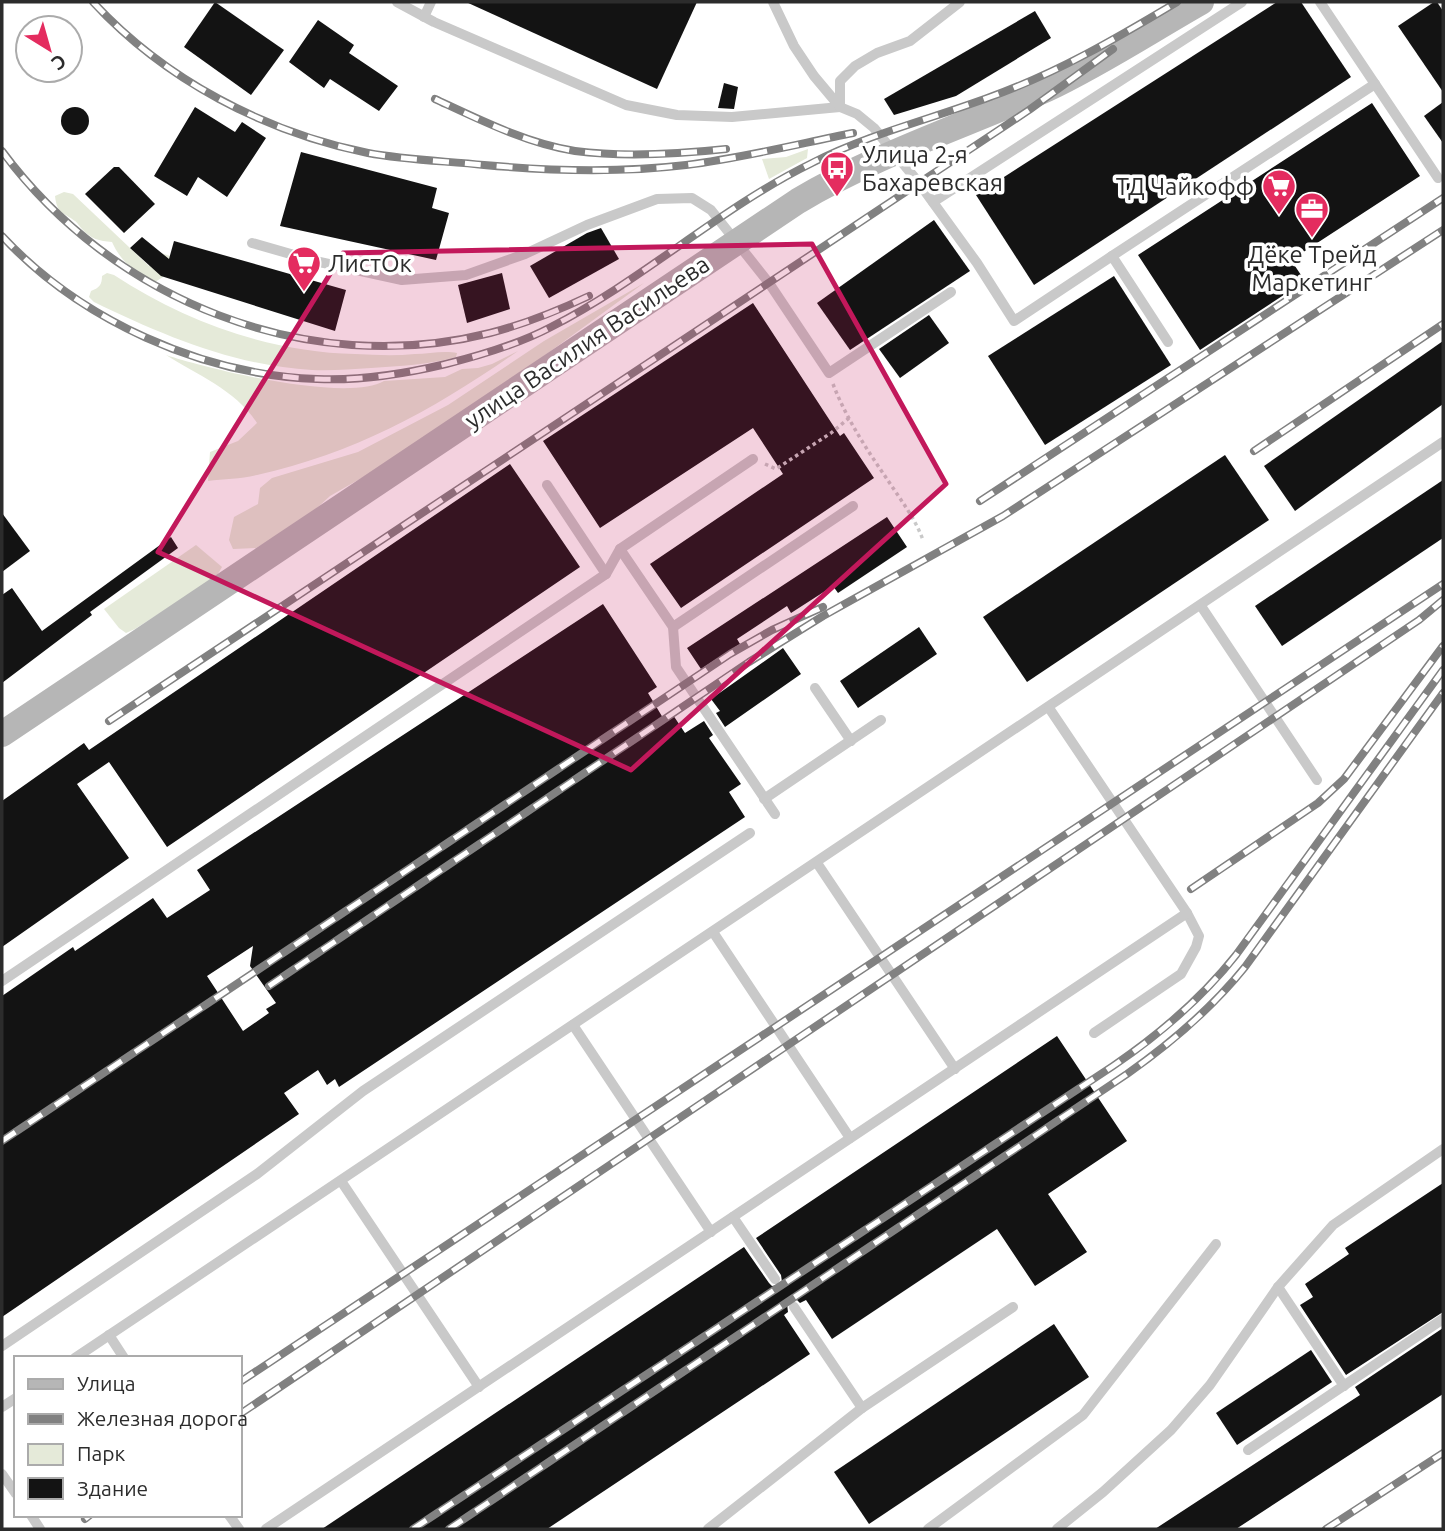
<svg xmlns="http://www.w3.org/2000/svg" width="1445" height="1531" font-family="Ubuntu,sans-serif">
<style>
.green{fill:#e5ead9}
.building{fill:#131313;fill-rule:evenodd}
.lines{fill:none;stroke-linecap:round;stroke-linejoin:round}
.path{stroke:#c9c9c9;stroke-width:3.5;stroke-dasharray:3.5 3.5;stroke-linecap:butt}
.lane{stroke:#c9c9c9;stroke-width:10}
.secondary{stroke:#b6b6b6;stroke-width:26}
.rail-casing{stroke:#818181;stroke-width:8}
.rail{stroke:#fff;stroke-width:5;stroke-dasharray:16;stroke-linecap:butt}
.marked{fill:#c2185b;fill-opacity:0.2;stroke:#c2185b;stroke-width:5;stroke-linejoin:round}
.labels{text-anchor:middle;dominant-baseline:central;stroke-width:7;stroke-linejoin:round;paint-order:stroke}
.poi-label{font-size:24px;fill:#2c2c2c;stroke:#fff;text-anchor:start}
.street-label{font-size:24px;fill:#2c2c2c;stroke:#fff}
</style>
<rect width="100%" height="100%" fill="#fff"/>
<!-- green -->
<g class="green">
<polygon points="808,149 807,158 769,179 762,159 786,157"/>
<path d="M64,192L73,194L149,266L161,253L170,256L163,277L155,282C135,273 121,262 112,242C99,241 91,239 82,229C80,227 77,222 75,221C63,212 57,214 55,196Z"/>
<path d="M107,273L114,275C186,322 269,352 355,354C375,355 395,356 415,354C428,354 444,350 457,353L456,357C428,365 400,366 371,368C351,369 332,371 312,370C235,366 162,335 94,302L89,297L91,291C99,288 102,285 102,276Z"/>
<polygon points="644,283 500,388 393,460 330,496 304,520 256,548 233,549 229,540 234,517 258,504 260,488 272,478 358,452 448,405 544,341"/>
<path d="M518,351C435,409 356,453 257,475C241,479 224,479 208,481L210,452L238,441L257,423C237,391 196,374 166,355C208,369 347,403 384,381L445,377L462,369L478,368L492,364Z"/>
<polygon points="196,545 222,567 216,577 135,629 126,633 119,628 104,609"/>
</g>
<!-- building -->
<g class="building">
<polygon points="215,2 284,50 251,95 184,47"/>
<polygon points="466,2 697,2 657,89"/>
<polygon points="1277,2 1301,2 1351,77 1034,285 976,195"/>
<polygon points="1434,2 1437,2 1443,11 1443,92 1398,26"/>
<polygon points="1035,11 1051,38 956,96 894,115 884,99"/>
<polygon points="318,20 354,45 349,53 398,86 379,111 330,79 324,88 289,62"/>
<polygon points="724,83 738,87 734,109 718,108"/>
<polygon points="1443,102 1443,143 1424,116"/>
<polygon points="1372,103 1420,176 1291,260 1305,281 1200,350 1138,255"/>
<circle cx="75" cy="121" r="14"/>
<polygon points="195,107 235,132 242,122 266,138 227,197 198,177 187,196 154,176"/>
<polygon points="301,152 437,188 432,208 449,213 436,260 280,226"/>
<polygon points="114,167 119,167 155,204 124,233 85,194"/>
<polygon points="934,220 970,271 850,350 817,303"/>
<polygon points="601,228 619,259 549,298 530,266 587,233"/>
<polygon points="142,237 169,259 174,241 346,290 335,331 161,276 130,248"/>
<polygon points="502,273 510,309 467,323 458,285"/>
<polygon points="1114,276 1171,365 1045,445 988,356"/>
<polygon points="753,303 840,436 844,433 874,478 681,608 650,564 783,474 753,428 600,528 543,441"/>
<polygon points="929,315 949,343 900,378 879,349"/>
<polygon points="1443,341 1443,404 1295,511 1264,466"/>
<polygon points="1225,455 1269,520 1027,682 983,617"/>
<polygon points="510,464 580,567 167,847 109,762 77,784 129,858 2,947 2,801 84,743 89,750"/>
<polygon points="1443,480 1443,538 1282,646 1255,606"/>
<polygon points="2,513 30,551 2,572"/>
<polygon points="887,517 907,547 838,593 833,586 791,613 787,606 737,639 740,644 701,669 687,648"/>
<polygon points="171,537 178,548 90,612 92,615 2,683 2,595 12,588 42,631"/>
<path d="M603,604L657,687L648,693L663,718L671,712L685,733L704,721L713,735L709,738L741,784L729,792L745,817L339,1087L335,1079L327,1085L318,1070L284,1093L299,1114L2,1317V996L73,947L75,951L153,898L167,918L210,890L197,870ZM253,946L250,966L276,1003L266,1009L269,1013L243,1031L207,976Z"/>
<polygon points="919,627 937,654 858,708 840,681"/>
<polygon points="783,648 801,674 725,727 716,713 720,711 711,699"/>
<polygon points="1057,1036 1127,1141 1048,1194 1087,1252 1035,1286 997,1229 832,1339 806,1300 800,1303 797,1300 790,1301 787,1304 788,1312 784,1315 810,1354 547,1529 322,1529 744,1247 769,1283 772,1286 779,1285 782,1282 781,1275 756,1238"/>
<polygon points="1443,1183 1443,1312 1346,1375 1300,1305 1313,1297 1305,1284 1349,1254 1345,1248"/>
<polygon points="1054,1324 1089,1377 869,1524 834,1472"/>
<polygon points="1443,1328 1443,1394 1236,1529 1155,1529 1360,1395 1355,1387"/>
<polygon points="1311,1350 1332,1382 1237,1445 1216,1413"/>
</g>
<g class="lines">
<!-- path -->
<g class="path">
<path d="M833,384C846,418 867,450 887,479C900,499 915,518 923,540"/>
<polyline points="765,464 776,469 831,433 849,418"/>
</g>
<!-- lane -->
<g class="lane">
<polyline points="397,2 434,22 626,105 677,115 732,117 840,107"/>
<polyline points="773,2 794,46 814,76 840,107 857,114 874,128 919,183 977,263 1014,321 1112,256 1168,342"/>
<polyline points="1320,2 1438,178"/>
<polyline points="424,17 431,2"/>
<polyline points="840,107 840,81 855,66 877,53 910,41 960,2"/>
<polyline points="933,202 1242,2"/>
<polyline points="252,243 315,261 402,280 466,275 525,254 587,225 657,199 692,198 711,210 769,283 829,373 951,292"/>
<polyline points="1112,256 1375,84"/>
<polyline points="547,485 606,574"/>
<polyline points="620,549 673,627 676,667 775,814"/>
<polyline points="1201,606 1317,780"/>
<polyline points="673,627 853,506"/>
<polyline points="815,688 851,741"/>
<polyline points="764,799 881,720"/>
<polyline points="817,863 955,1069"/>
<polyline points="713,932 850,1138"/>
<polyline points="2,981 606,574 620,549 753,459"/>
<polyline points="573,1025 711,1232"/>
<polyline points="1094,1033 1181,974 1196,947 1199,936 1187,913"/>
<polyline points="341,1181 479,1387"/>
<polyline points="733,1217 775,1279"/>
<polyline points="1278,1287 1344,1386"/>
<polyline points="794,1307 862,1408"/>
<polyline points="109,1335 124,1358"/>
<polyline points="2,1346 257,1174 363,1091 750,833"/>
<polyline points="75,1358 1443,442"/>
<polyline points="2,1407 16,1398"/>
<polyline points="1248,1450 1443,1319"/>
<polyline points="2,1474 16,1494"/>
<polyline points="31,1515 40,1529"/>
<polyline points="229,1515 239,1529"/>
<polyline points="266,1529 1187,913 1049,708"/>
<polyline points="708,1529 862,1408 1013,1307"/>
<polyline points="928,1529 1083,1415 1216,1244"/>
<polyline points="1057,1529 1103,1492 1171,1430 1210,1385 1278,1287 1333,1225 1443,1149"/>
</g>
<!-- secondary -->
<path class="secondary" d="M2,734L798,201C877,154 964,126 1047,89C1100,64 1150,31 1201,2"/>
<!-- rail casing -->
<g class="rail-casing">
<g id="rail">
<path d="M93,2C165,80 265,132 368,153C406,160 446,161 484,165C551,171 619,173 686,165C742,158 798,144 853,133"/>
<path d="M435,99C478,119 528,144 575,151C622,157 679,154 726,149"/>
<path d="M2,151C112,300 307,379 490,333C525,324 557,311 589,296"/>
<path d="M2,236C80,320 202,375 317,379C361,381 404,374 446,364C482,355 519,344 551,327C643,280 720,208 812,163C869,134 931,119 990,97C1057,73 1117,38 1177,2"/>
<polyline points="1254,451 1443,324"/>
<polyline points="980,501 1443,198"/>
<polyline points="109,721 1029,110 1113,49"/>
<polyline points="1191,889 1318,803 1344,779 1443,646"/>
<polyline points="269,986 749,662 823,616 1003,516 1443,230"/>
<polyline points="2,1141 730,654 772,630 823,607"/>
<polyline points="240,1382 1443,584"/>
<polyline points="240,1414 1419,620 1443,600"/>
<polyline points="85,1519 90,1515"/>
<path d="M413,1529L1113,1066C1160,1034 1201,999 1236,955L1443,670"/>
<path d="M449,1529L1127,1074C1171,1043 1211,1009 1245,967L1443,693"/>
<polyline points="1326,1529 1443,1453"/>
</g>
</g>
<!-- rail -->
<use href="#rail" class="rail"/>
</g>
<!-- marked area -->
<path class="marked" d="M812,244L946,484L631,770L158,552L343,253Z"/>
<!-- icons -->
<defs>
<g id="bus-pin" transform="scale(1.75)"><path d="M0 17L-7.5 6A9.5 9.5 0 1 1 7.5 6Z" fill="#e42c5f" stroke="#fff"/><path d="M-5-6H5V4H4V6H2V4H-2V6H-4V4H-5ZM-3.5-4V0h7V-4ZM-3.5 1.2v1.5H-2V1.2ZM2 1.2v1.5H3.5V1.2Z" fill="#fff"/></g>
<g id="supermarket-pin" transform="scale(1.75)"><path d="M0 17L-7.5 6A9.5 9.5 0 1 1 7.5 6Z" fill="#e42c5f" stroke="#fff"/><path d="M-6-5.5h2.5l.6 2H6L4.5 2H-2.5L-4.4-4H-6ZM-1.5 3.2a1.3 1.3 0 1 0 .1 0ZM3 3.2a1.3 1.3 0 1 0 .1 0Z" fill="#fff"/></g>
<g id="office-pin" transform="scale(1.75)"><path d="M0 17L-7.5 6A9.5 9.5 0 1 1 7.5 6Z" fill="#e42c5f" stroke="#fff"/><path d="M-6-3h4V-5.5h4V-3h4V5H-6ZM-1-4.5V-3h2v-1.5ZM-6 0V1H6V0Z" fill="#fff"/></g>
</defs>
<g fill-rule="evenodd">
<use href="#bus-pin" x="837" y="168"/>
<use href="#supermarket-pin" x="1279" y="186"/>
<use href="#office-pin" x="1312" y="209"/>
<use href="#supermarket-pin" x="304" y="263"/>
</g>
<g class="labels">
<!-- poi labels -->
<g class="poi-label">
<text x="862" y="154">Улица 2-я<tspan x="862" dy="28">Бахаревская</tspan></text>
<text x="1254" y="186" text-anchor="end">ТД Чайкофф</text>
<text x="1312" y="254" text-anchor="middle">Дёке Трейд<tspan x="1312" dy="28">Маркетинг</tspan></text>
<text x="328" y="263">ЛистОк</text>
</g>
<!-- street labels -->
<g class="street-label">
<text transform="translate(587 342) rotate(-34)">улица Василия Васильева</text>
</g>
</g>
<!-- border -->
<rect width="1445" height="1531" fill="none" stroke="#2c2c2c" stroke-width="7"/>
<!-- legend -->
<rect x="14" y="1356" width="228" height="161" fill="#ffffff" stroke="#ababab" stroke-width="2"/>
<rect x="28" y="1379" width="35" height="10" fill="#b6b6b6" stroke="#ababab" stroke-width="2"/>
<text x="77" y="1391" font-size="21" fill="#2c2c2c">Улица</text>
<rect x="28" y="1414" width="35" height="10" fill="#818181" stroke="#ababab" stroke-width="2"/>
<text x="77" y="1426" font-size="21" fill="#2c2c2c">Железная дорога</text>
<rect x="28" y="1444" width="35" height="21" fill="#e5ead9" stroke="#ababab" stroke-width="2"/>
<text x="77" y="1461" font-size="21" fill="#2c2c2c">Парк</text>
<rect x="28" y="1478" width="35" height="21" fill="#131313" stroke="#ababab" stroke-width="2"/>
<text x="77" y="1496" font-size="21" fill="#2c2c2c">Здание</text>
<!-- north arrow -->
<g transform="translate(49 49) rotate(143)"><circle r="33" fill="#ffffff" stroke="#ababab" stroke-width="2"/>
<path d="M0-5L12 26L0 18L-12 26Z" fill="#e42c5f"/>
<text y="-10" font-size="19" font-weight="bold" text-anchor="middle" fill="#2c2c2c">С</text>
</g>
</svg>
